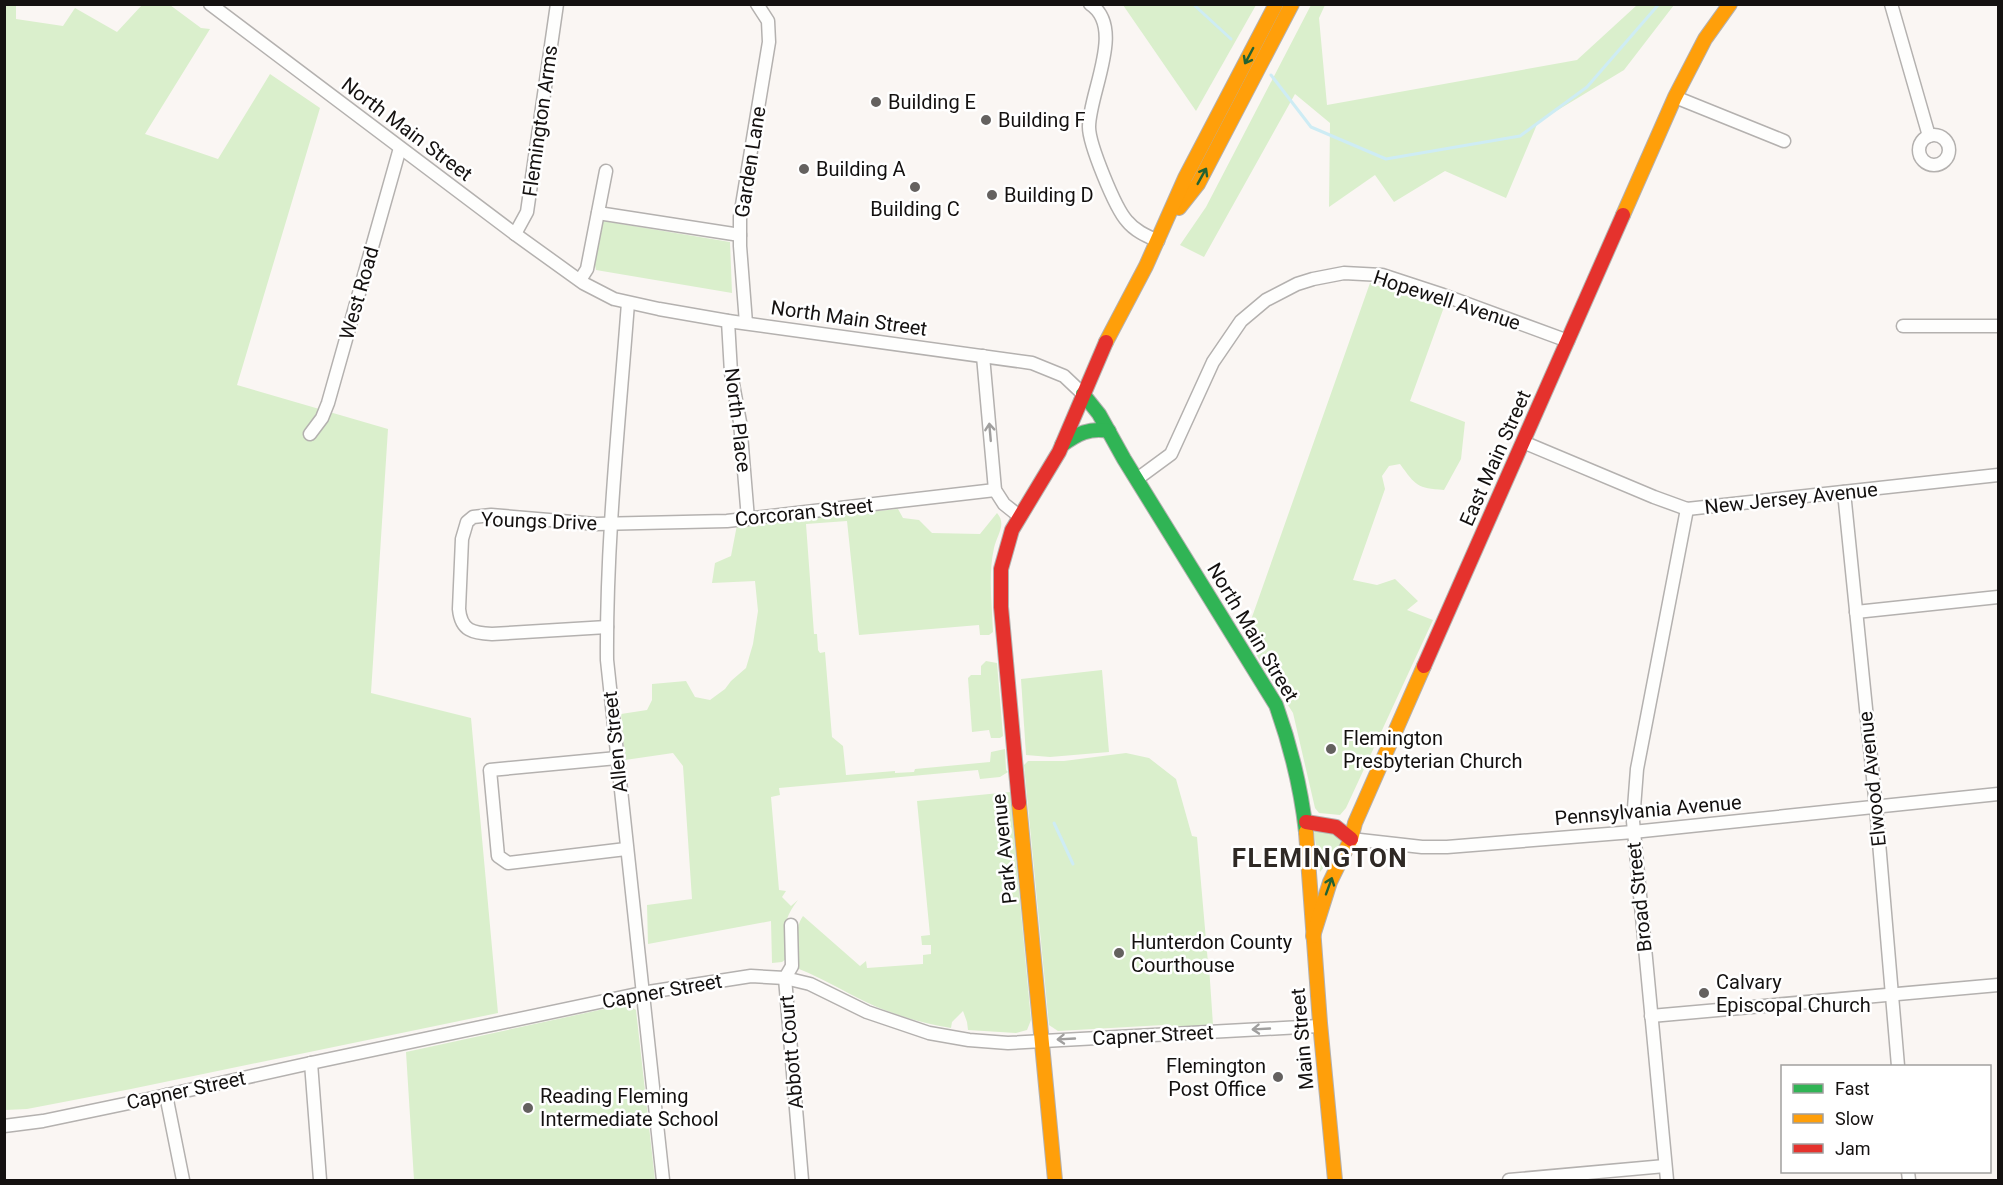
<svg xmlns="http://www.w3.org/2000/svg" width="2003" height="1185" font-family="Roboto,sans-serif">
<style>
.green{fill:#daefcc}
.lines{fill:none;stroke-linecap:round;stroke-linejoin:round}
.stream{stroke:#ceecf4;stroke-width:3}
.street-casing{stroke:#b4b1af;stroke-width:15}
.fast-casing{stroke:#b4b1af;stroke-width:16}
.slow-casing{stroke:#b4b1af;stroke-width:16}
.jam-casing{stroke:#b4b1af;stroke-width:16}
.street{stroke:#fefefd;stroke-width:12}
.fast{stroke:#30b455;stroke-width:14}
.slow{stroke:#ff9f0a;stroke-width:14}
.jam{stroke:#e5322d;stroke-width:14}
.oneway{stroke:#226232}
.oneway2{stroke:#a09f9e}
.poi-dot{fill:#64615f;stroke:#fff;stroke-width:2}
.labels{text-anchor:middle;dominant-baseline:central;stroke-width:5;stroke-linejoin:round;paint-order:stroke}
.poi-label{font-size:20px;fill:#141110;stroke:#fff;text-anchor:start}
.street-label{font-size:20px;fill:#141110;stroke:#fff}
.district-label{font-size:26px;font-weight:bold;letter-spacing:1.5px;fill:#2e2925;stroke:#fff}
</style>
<rect width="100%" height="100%" fill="#faf6f3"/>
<!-- green -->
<g class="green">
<polygon points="4,5 16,5 16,19 63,26 75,8 117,32 142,5 170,5 201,28 210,29 145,134 218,159 270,74 320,108 237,385 388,429 371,693 471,718 498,1013 131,1089 27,1109 5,1110"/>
<polygon points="1123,5 1256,5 1196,111"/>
<polygon points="1311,5 1325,5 1319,18 1327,105 1577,60 1637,5 1674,5 1624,70 1538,122 1506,198 1445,171 1394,202 1375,175 1329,207 1330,123 1295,94 1204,257 1180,245 1206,207"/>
<polygon points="603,221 730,242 732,293 596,270 594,261"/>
<path d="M1370,283L1427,303L1444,307L1410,401L1465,422L1461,459L1444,490C1417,488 1416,486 1400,464L1389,466L1382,476L1385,489L1353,580L1377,585L1395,579L1418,601L1407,610L1433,620L1346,808L1340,815L1319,813L1315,808L1293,713L1261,663L1246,634Z"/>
<path d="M898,509L903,518L919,520L932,533L980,534L997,513C1007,524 997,535 994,548C988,575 992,605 993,632L989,635H980L979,625L859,635L847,521L806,524L814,634H817L818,650L820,653L825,652L832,737L843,746L846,775L895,771V773L914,772L915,769L990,762L991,752L1005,749L1006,770L1008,772L1000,777L980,779L978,770L779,788L780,795L771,797L779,890L786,891L782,897L791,906L798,900C781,922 784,933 786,959L782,962L772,963L771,921L648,944L647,905L692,899L683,766L673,753L625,760L621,714L647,710L652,700V684L686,681L695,697L710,700L725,689L731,681L746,668L753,644L758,611L755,581L712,583L715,563L731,556L737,525Z"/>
<polygon points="986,661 997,663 1003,736 1000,738 991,738 989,730 972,732 968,678 971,675 981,675 981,666"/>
<polygon points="1102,670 1109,752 1050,757 1026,755 1021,679"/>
<polygon points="1126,753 1149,758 1176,779 1192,836 1197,837 1208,963 1209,966 1213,1025 1168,1029 1163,1025 1058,1031 1049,1025 1024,765 1028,761 1064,761"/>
<path d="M1010,792L1031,1020L1027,1030L1016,1033L968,1030L967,1022L963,1011L952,1022L951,1028C922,1023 893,1015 866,1002C843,991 822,978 799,969C800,950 792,932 803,916L860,966L866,961L867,968L923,964V955L931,954V945H922L921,936L930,935L917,801Z"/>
<polygon points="1315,831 1333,833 1343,843 1320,872 1314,833"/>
<polygon points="627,1004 636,1010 655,1180 414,1180 406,1052"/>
</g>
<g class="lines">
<!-- stream -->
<g class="stream">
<polyline points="1193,4 1231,39"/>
<polyline points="1271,75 1311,127 1386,159 1520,136 1587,87 1659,4"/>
<polyline points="1054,823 1073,864"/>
</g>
<!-- street casing -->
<g class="street-casing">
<g id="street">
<polyline points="210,4 515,234 583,283 614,299 659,309 728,321 1032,363 1064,376 1083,394"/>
<path d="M1090,4C1126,27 1089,93 1089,127C1089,144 1115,208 1127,221C1135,231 1147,236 1158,241"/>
<polyline points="1891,4 1929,136"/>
<polyline points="1675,97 1784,141"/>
<circle cx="1934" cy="150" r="15"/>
<polyline points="598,213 740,235"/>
<polyline points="515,234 527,212 557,4"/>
<polyline points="580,280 587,269 606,171"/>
<path d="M628,303C619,422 606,541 607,660L663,1180"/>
<polyline points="728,321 731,373 740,422 748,519"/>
<polyline points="746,323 740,246 740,217 769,42 768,21 757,4"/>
<polyline points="1903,326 1998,326"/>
<polyline points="983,356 995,490 1004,504 1019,516"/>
<polyline points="310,434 322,418 328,403 400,148"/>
<polyline points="1523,442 1654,497 1687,509 1998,475"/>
<polyline points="1137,479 1171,454 1213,362 1241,321 1266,300 1297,284 1313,279 1344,273 1382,275 1443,295 1568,341"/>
<polyline points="1844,492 1876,807 1898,1066"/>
<polyline points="1856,612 1998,597"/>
<path d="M607,627L492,634C473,633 461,631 459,609L462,539L467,522L473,517L491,515L596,524L727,521L995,490"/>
<polyline points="617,758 490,770 498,856 508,863 626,849"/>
<polyline points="1351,839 1422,847 1447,847 1633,832 1998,794"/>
<polyline points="791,925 792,966 785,978 802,1180"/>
<polyline points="1651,1016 1998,985"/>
<polyline points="311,1063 320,1180"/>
<polyline points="166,1095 183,1180"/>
<polyline points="4,1126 43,1121 158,1097 311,1063 642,993 751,976 785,978 810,984 867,1012 929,1033 969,1040 1008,1043 1319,1026"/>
<polyline points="1908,1172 1909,1180"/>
<polyline points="1509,1180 1665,1166"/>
<polyline points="1667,1180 1633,821 1637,769 1687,509"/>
</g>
</g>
<!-- fast casing -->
<g class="fast-casing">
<g id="fast">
<path d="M1083,394L1099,414L1124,459L1276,705C1291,747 1301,788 1306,832"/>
<path d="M1062,445C1077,434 1090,427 1109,431"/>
</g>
</g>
<!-- slow casing -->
<g class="slow-casing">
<g id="slow">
<polyline points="1179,208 1198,184 1292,4"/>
<polyline points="1623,215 1675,97 1705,39 1730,4"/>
<polyline points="1106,342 1146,266 1185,178 1276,4"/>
<polyline points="1019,803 1055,1180"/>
<polyline points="1306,832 1320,1023 1335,1180"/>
<polyline points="1313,936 1330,882 1351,839 1355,823 1424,666"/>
</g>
</g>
<!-- jam casing -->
<g class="jam-casing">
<g id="jam">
<polyline points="1424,666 1623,215"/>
<polyline points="1019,803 1001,607 1001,569 1012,530 1059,452 1106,342"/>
<polyline points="1306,822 1336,827 1351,839"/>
</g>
</g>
<!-- street -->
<use href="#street" class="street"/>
<!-- fast -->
<use href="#fast" class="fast"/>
<!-- slow -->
<use href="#slow" class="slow"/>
<!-- jam -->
<use href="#jam" class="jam"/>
</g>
<!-- one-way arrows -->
<defs><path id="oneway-shaft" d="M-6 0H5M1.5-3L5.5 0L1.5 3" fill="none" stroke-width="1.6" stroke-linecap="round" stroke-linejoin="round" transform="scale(1.5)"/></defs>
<g class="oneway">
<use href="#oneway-shaft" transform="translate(1249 56) rotate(118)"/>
<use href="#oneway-shaft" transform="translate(1202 176) rotate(-61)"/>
<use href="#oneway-shaft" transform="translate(1329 886) rotate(-70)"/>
</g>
<g class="oneway2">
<use href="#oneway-shaft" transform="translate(990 432) rotate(-95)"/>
<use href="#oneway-shaft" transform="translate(1261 1029) rotate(177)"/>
<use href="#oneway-shaft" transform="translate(1066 1039) rotate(177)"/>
</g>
<!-- markers -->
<g class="poi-dot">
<circle cx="876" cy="102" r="6"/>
<circle cx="986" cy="120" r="6"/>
<circle cx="804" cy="169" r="6"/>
<circle cx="915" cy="187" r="6"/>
<circle cx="992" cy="195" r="6"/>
<circle cx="1331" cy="749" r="6"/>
<circle cx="1119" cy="953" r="6"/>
<circle cx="1704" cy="993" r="6"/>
<circle cx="1278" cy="1077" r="6"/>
<circle cx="528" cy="1108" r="6"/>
</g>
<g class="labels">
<!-- poi labels -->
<g class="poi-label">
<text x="888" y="102">Building E</text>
<text x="998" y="120">Building F</text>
<text x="816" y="169">Building A</text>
<text x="1004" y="195">Building D</text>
<text x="915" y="209" text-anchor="middle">Building C</text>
<text x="1343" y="738">Flemington<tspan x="1343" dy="23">Presbyterian Church</tspan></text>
<text x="1131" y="942">Hunterdon County<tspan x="1131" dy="23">Courthouse</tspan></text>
<text x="1716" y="982">Calvary<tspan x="1716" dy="23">Episcopal Church</tspan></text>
<text x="1266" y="1066" text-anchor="end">Flemington<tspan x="1266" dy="23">Post Office</tspan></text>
<text x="540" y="1096">Reading Fleming<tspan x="540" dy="23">Intermediate School</tspan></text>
</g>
<!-- street labels -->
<g class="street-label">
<text transform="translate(540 121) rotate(-82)">Flemington Arms</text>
<text transform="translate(407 129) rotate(37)">North Main Street</text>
<text transform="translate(750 162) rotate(-81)">Garden Lane</text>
<text transform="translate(359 293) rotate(-74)">West Road</text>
<text transform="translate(1447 300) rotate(18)">Hopewell Avenue</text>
<text transform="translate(849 318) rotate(8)">North Main Street</text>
<text transform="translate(738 420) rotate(83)">North Place</text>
<text transform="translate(1495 458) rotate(-66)">East Main Street</text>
<text transform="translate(1791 498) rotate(-6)">New Jersey Avenue</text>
<text transform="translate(804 512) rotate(-6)">Corcoran Street</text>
<text transform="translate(539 521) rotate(2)">Youngs Drive</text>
<text transform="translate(1253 632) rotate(59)">North Main Street</text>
<text transform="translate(615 742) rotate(-96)">Allen Street</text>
<text transform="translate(1872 779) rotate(-96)">Elwood Avenue</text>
<text transform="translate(1648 810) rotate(-5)">Pennsylvania Avenue</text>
<text transform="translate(1004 849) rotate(-96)">Park Avenue</text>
<text transform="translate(1639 897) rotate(-96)">Broad Street</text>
<text transform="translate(662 991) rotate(-10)">Capner Street</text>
<text transform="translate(1153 1035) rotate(-3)">Capner Street</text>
<text transform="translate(1302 1039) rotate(-95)">Main Street</text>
<text transform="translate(791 1052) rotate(-95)">Abbott Court</text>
<text transform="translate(186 1090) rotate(-12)">Capner Street</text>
</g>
<!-- district labels -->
<g class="district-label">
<text x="1320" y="858">FLEMINGTON</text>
</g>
</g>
<!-- border -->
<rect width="2003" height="1185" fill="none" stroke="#141110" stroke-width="12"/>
<!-- legend -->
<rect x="1781" y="1065" width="210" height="108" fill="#ffffff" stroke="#a1a09f" stroke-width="1.5"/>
<rect x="1793" y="1084" width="30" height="9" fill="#30b455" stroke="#a1a09f" stroke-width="1.5"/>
<text x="1835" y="1095" font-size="18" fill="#141110">Fast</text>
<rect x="1793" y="1114" width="30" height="9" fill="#ff9f0a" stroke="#a1a09f" stroke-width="1.5"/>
<text x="1835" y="1125" font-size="18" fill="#141110">Slow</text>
<rect x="1793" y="1144" width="30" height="9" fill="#e5322d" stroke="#a1a09f" stroke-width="1.5"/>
<text x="1835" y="1155" font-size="18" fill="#141110">Jam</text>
</svg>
